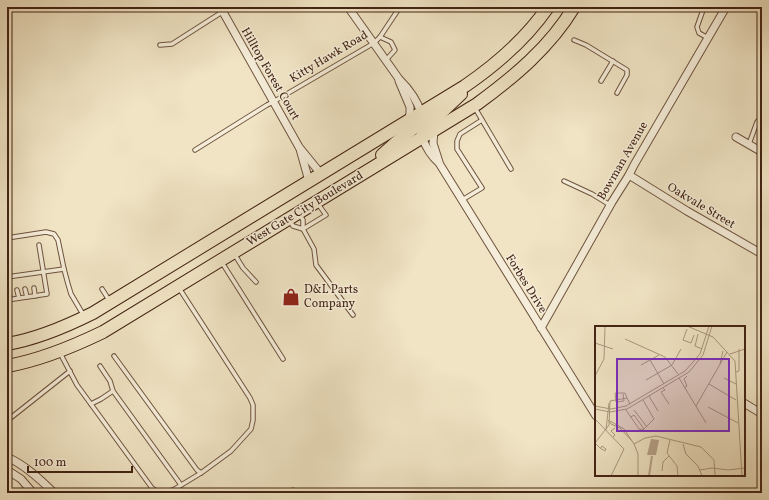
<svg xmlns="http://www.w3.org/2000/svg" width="769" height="500" font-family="Vollkorn,serif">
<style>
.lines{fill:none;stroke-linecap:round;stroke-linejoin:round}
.lane-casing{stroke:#6e533f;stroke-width:5.5}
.street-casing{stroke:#6e533f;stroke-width:9}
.primary-casing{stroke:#422313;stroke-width:14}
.lane{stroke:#f5edd9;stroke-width:3.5}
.street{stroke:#f5edd9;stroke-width:7}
.primary{stroke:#f0e4c4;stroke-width:12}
.labels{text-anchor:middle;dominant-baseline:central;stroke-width:3;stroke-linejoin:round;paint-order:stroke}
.street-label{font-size:12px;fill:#422313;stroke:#f5edd9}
.poi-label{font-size:12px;fill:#422313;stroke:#f5edd9;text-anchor:start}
.inset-river{fill:none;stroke:#b5a288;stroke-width:2}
.inset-road{fill:none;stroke:#aa977d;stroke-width:1}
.view{fill:#7b2cbf;fill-opacity:0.15;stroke:#7b2cbf;stroke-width:2}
.inset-edge{fill:none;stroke:#422313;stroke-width:2}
</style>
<rect width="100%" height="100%" fill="#f0e4c4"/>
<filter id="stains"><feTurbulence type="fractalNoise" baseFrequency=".005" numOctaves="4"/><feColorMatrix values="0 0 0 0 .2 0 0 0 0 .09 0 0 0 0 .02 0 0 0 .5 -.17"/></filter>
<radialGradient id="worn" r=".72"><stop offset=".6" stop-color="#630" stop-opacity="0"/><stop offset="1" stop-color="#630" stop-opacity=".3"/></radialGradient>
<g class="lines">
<!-- lane casing -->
<g class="lane-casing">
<g id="lane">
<polyline points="704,7 697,27 699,33 708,38"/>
<polyline points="380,37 391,42 395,50 386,60"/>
<polyline points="574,40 586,45 627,70 627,75 617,93"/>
<polyline points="160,45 172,44 230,7"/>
<polyline points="601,81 613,61"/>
<polyline points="475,108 511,169"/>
<polyline points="749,144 757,122 762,116"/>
<polyline points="195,150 267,105 273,102 374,43 380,37 400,7"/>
<polyline points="564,181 592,194 610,205"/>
<polyline points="462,200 482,188 457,149 457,141 460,134 482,120"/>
<polyline points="318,204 326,215 303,229 314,249 316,265 353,315"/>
<polyline points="290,221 293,226 303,229 303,220 300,215"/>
<polyline points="7,238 46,232 54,234 58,240 64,269"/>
<polyline points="235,255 243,268 256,282"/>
<polyline points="221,261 283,359"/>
<polyline points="7,277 64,269 68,284 71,294 84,316"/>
<polyline points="34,288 35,296"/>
<polyline points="25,289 27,297"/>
<polyline points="102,289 109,300"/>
<polyline points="17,290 19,298"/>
<polyline points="9,291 10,299"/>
<polyline points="7,300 47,294 39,245"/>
<polyline points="60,353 77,385 152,488 156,491 162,493"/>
<polyline points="114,356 197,470 201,473"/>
<polyline points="100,366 110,381 113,391"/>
<polyline points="91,404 101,399 113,391 181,485"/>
<polyline points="8,420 70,371"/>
<polyline points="163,493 173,490 201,473 231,451 251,429 253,420 253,405 250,398 179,288"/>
</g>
</g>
<!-- street casing -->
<g class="street-casing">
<g id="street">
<path d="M348,7L399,79C408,88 417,99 421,113"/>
<polyline points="223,12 299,147 321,174"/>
<polyline points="399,81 410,107 410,113 408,121"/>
<polyline points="434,130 433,143 439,162"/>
<path d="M422,137C426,148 430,155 439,163L596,416"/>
<polyline points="736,137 762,152"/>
<polyline points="300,149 309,181"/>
<polyline points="629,175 687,211 762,254"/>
<polyline points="541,328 612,202 629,175 634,165 726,7"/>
<polyline points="744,403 762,414"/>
<path d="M7,457C25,465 40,479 54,493"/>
<polyline points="7,470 21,479 33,493"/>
<polyline points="293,493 293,492"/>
</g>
</g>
<!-- primary casing -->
<g class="primary-casing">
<g id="primary">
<polyline points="422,137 424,128 428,122 442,112 461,94"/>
<polyline points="382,155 400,139 416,126 421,113"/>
<path d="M7,344C37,339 65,327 93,313L465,86C497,64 526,39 548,7"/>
<path d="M7,366C41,360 72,347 103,332L477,104C514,77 550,47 574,7"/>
</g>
</g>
<!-- lane -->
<use href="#lane" class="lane"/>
<!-- street -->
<use href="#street" class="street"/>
<!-- primary -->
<use href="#primary" class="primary"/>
</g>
<!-- icons -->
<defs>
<g id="shop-bare" transform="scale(1.38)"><path d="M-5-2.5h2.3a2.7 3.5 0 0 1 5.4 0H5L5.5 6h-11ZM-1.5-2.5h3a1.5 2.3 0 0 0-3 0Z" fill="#8f2418" stroke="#f5edd9" stroke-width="2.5" paint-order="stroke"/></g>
</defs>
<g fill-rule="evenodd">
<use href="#shop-bare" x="291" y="297"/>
</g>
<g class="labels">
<!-- street labels -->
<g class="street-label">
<text transform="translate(329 57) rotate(-31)">Kitty Hawk Road</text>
<text transform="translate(270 74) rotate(60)">Hilltop Forest Court</text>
<text transform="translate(623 161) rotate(-60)">Bowman Avenue</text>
<text transform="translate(701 206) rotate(31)">Oakvale Street</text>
<text transform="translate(305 209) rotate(-31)">West Gate City Boulevard</text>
<text transform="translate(526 284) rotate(58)">Forbes Drive</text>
</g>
<!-- poi labels -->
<g class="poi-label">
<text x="304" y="290">D&amp;L Parts<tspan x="304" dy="14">Company</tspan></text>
</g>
</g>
<!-- overview -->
<g transform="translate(595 326)">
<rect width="150" height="150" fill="#f0e4c4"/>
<path d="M56,113L64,114L61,129H52Z" fill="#b5a288"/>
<path class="inset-river" d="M54,150L57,130"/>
<path class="inset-road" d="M92,0L118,11L140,35L147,150M92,3L88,14L96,17L99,9M103,8L100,20L107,23M30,13L70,31L83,48M0,17L18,23M135,28L150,23M55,34L69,58M125,38L128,25M46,39L64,29M141,46L144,45V23M0,50L9,33L10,0M84,52L111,97M129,52L141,58M51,54L77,39L86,23M114,58L141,74M68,62L70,64L66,66L74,78M89,62L92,60L89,53L92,50M28,68L29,75L21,76L20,67H30L32,72M54,70L63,85M15,75L32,72L35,78M0,80L16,83L31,80L90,45L105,28L114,0M101,80L132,26M113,81L143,97M0,83L15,86L32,83L94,46L108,29L117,0M31,84L44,103L48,104L59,93L48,74M39,84L52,101M36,91L39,89L49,103M0,93L29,123L16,150M13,94L16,98L25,102L37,115M15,95L29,103L39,118L43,128V150M11,104L14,77M18,111L20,109L16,105L20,102M75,114L72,127L82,140L83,150M0,117L14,99L15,75M0,117L5,122L10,125L11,123L7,120L6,122M39,118L50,112L61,110L106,121L119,134L120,149M88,118L91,128L103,140L107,150M105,144L117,142L133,144L150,142M67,145L68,136L74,130"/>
<path class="view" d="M22,33H134V105H22Z"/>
<rect width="150" height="150" class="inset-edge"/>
</g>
<!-- margin -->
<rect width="769" height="500" fill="none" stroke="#f0e4c4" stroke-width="24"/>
<rect x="8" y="8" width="753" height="484" fill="none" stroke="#422313" stroke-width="2"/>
<rect x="12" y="12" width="745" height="476" fill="none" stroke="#422313"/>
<!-- scale -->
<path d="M28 466v6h104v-6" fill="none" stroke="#422313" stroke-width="2"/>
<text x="34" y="466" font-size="12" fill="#422313" stroke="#f5edd9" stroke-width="3" paint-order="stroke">100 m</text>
<rect width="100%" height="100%" filter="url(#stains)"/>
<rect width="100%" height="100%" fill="url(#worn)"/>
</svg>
